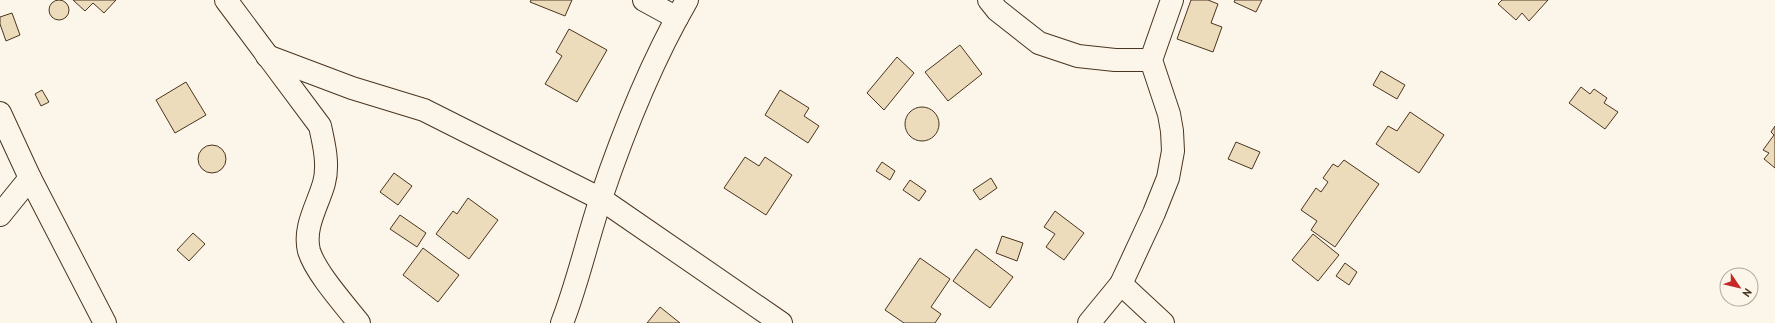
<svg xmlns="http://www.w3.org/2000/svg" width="1775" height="323" font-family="'PT Sans',sans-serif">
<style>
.building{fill:#ecdcbc;stroke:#4a3520}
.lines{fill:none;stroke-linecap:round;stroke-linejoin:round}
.street-casing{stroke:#4a3520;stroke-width:24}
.street{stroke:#fbf6e9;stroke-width:22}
</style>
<rect width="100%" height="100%" fill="#fbf6e9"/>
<!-- building -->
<g class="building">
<circle cx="59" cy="10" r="10"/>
<polygon points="73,0 116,0 104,13 93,3 85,11"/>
<polygon points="531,0 572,0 565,16 530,2"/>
<polygon points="1191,0 1208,0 1218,4 1211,23 1222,27 1213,52 1177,39"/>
<polygon points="1235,0 1262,0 1256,12 1234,2"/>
<polygon points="1502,0 1548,0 1529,21 1522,13 1516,20 1498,4"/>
<polygon points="12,13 20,35 6,41 0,24 0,17"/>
<polygon points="569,29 607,50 577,102 545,84 562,56 556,52"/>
<polygon points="960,45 982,74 948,101 925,72"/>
<polygon points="897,57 914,73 884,110 867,93"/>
<polygon points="1381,71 1405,85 1397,99 1373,85"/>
<polygon points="186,82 206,115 175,133 156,100"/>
<polygon points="1581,87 1590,94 1594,89 1607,98 1604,103 1618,112 1605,129 1569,103"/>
<polygon points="42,90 49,102 41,106 35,94"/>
<polygon points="780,90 809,108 804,116 819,126 808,143 765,115"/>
<circle cx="922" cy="124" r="17"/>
<polygon points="1410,112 1444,135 1419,173 1376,144 1388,126 1397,131"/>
<polygon points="1775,126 1775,168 1764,159 1769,153 1763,150 1774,135 1771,132"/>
<polygon points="1236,142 1260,152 1252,169 1228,159"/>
<circle cx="212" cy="159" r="14"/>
<polygon points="745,157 759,166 765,157 792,175 766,215 724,188"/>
<polygon points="1344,160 1379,184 1335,247 1311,230 1317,221 1301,210 1316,188 1321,192 1328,182 1323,178 1333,164 1338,167"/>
<polygon points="882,162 895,171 890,180 876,171"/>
<polygon points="394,173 412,186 398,205 380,192"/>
<polygon points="991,178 997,188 980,200 973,190"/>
<polygon points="910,180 926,191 919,201 903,190"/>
<polygon points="468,198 498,220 469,259 436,234 453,211 457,214"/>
<polygon points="1055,211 1084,233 1064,260 1046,247 1055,234 1044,227"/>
<polygon points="400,215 426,233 417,247 390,229"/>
<polygon points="193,233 205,244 189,261 177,250"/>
<polygon points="1313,234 1339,255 1318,281 1292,260"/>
<polygon points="1002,236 1023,243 1017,261 996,253"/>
<polygon points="423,248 459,275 438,302 403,275"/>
<polygon points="976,249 1013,277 990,308 953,281"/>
<polygon points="920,258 950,279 931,307 941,314 935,323 904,323 885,310"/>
<polygon points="1345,263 1357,272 1349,285 1336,276"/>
<polygon points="660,307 680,323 647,323"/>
</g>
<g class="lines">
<!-- street casing -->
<g class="street-casing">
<g id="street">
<path d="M226,0L320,126C324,144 329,165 324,183C318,205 303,227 309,251C316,273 344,304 359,323"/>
<polyline points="644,0 677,18"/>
<polyline points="989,0 997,10 1039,43 1078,56 1115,60 1151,60"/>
<polyline points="267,56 352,88 424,110 601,199 781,323"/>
<polyline points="0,113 30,178 105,323"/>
<polyline points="0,215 30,178"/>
<polyline points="1121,284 1163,323"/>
<path d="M562,323C578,282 587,240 601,198C624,130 651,62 687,0"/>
<polyline points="1089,323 1121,284 1154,213 1168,178 1173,151 1172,131 1169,114 1151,60 1172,0"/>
</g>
</g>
<!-- street -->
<use href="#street" class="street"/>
</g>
<!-- north arrow -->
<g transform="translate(1739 287) rotate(125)"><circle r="19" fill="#fbf6e9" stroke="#b4a999"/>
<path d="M0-3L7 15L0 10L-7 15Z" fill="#c62828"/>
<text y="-6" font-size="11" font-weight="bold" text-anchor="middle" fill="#4a3520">N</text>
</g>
</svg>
